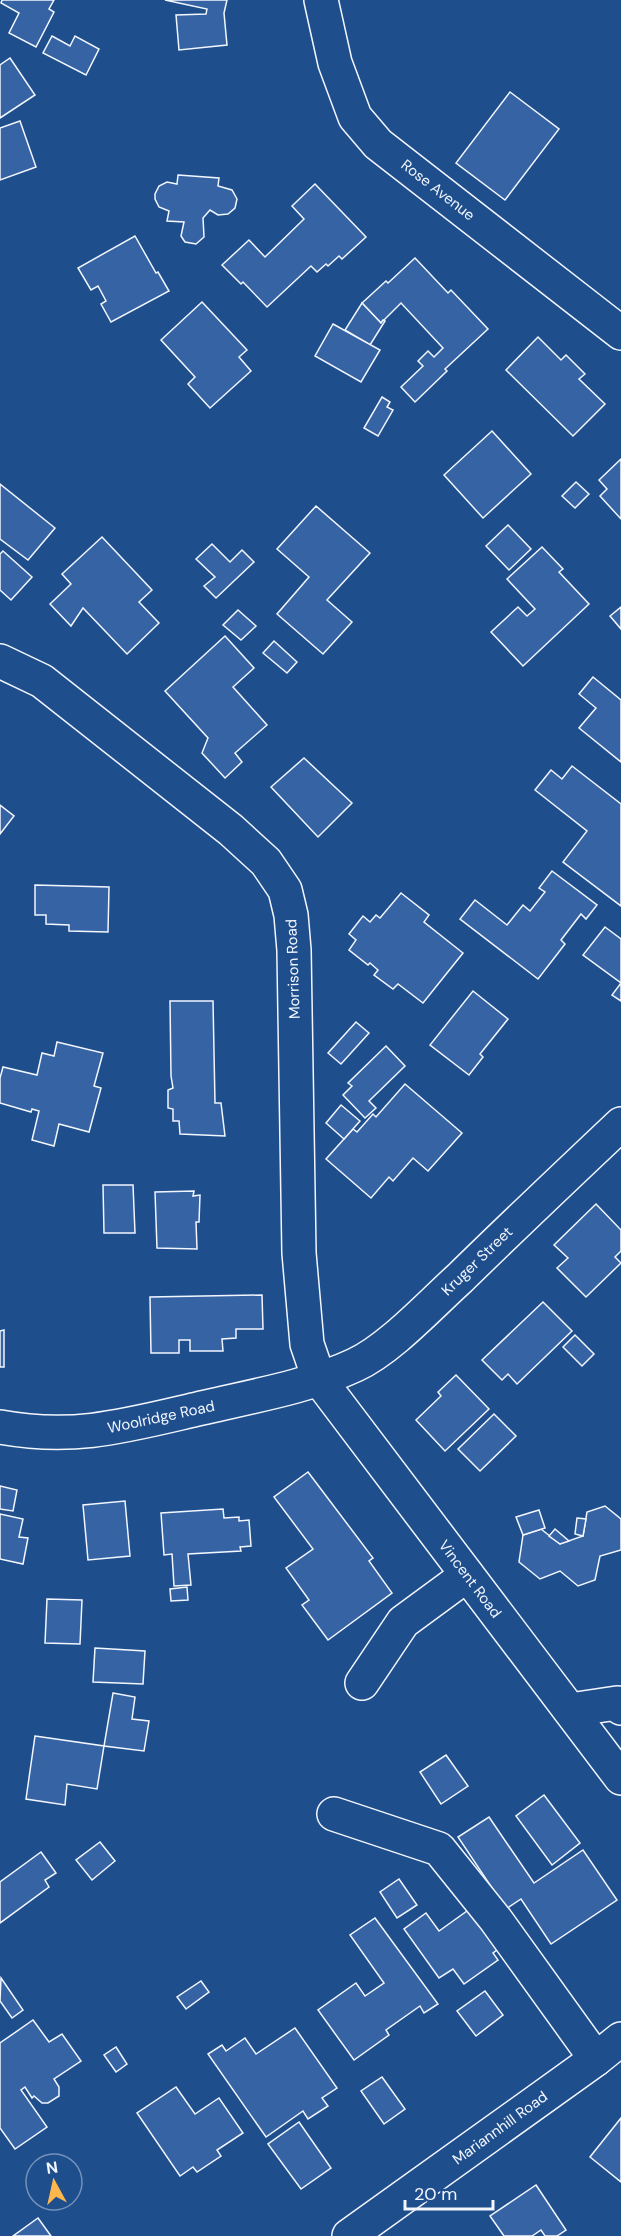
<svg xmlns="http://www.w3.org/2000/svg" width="621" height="2236" font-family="'DM Sans',sans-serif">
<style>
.building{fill:#3563a3;stroke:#f2f6ff;stroke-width:1.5}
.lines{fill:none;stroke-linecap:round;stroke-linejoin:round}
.minor-casing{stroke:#f2f6ff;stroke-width:36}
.minor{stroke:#1f4e8c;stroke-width:33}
.labels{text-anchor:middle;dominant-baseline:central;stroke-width:4.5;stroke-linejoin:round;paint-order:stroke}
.street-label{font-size:15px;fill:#f2f6ff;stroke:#1f4e8c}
</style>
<rect width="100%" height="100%" fill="#1f4e8c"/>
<!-- building -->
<g class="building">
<polygon points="2,0 54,0 49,9 54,12 36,47 9,33 19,13 1,3"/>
<polygon points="165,0 227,0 224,13 227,45 179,50 176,15 206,14 207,9"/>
<polygon points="52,36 70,46 75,36 99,49 86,75 43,53"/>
<polygon points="10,58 35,95 0,118 0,65"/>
<polygon points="510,92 559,129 505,200 456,163"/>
<polygon points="20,121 36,167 0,180 0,128"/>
<polygon points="178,175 219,178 218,186 232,190 237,199 235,208 228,214 218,215 210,210 203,218 204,237 196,244 185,242 181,236 184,222 167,221 169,211 159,207 155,199 155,194 159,186 167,182 177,184"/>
<polygon points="315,184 366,237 342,259 339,256 328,266 326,264 317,272 311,266 267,307 243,282 241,284 222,265 249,240 265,257 304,219 292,206"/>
<polygon points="135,236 156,273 158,272 169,291 111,322 101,304 106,301 98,286 91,290 78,268"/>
<polygon points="415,258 448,293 451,290 488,329 445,369 447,371 415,402 401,387 423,366 418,361 428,351 434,357 443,348 401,303 381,323 362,303 386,281 388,283"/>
<polygon points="202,302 247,350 239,357 251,371 210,408 188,384 195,377 161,340"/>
<polygon points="362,303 381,323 383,320 385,321 370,345 345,330"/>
<polygon points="333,324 380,350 361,382 315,356"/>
<polygon points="538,337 561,360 566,355 585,374 579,379 605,404 573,436 506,370"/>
<polygon points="382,397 390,402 387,407 393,410 378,436 364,428"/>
<polygon points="492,431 531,474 483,518 444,475"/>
<polygon points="621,459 621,519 600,496 607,489 599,480"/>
<polygon points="576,482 589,494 575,508 562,496"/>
<polygon points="0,484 55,528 28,560 0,539"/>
<polygon points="316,506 370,553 327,600 352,622 323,654 277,614 309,577 277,549"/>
<polygon points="508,525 531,549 509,570 486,546"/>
<polygon points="102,537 152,590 139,602 159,623 127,654 83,608 71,626 50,604 71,584 62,574"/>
<polygon points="212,544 230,562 242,550 254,562 216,598 204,586 215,577 196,559"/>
<polygon points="542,547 563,569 559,572 589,604 523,666 491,632 518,607 527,616 535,609 507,579"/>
<polygon points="3,551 32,577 11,600 0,590 0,554"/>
<polygon points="621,607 621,629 610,616"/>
<polygon points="238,610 256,626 241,640 223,625"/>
<polygon points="225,636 254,668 233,687 267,725 235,753 242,762 225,778 202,753 208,738 165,691"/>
<polygon points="274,641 297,662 287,673 263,653"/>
<polygon points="593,677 621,700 621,762 579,728 596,708 579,694"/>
<polygon points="304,758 352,803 318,837 271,787"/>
<polygon points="572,766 621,804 621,906 563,862 587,831 535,790 551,770 562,779"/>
<polygon points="0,805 14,816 0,834"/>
<polygon points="552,871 597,905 586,919 581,914 561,940 565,944 538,979 460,919 475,900 507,925 523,905 530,911 545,892 539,888"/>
<polygon points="35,885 109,887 108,932 69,931 69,925 46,924 46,915 35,915"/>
<polygon points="401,893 429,915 424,922 463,953 423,1003 398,984 393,989 374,975 378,970 370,963 368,965 349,950 356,940 349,934 363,916 370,922 376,915 380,918"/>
<polygon points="605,927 621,939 621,1001 612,995 621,983 583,955"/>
<polygon points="473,991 508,1019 480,1054 483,1057 469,1075 430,1045"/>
<polygon points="170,1001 213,1001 215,1103 221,1103 225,1136 180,1134 179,1121 173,1121 173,1109 168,1108 168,1090 173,1088 171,1076"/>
<polygon points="356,1022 369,1033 341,1064 328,1053"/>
<polygon points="57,1042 103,1053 94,1086 101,1088 89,1132 59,1124 54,1146 32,1140 39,1111 32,1109 31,1112 0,1103 0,1078 3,1067 37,1075 42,1053 54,1056"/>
<polygon points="386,1046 405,1066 369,1101 376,1108 365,1118 343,1095 352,1086 348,1083"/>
<polygon points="405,1084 462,1133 428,1171 413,1158 393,1181 389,1177 371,1198 326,1159 353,1129 357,1132 373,1114 376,1117"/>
<polygon points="341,1105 360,1121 344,1139 326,1123"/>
<polygon points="103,1185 133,1185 135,1233 104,1233"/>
<polygon points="194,1191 193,1196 200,1195 199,1222 196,1222 197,1249 157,1248 155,1192"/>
<polygon points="596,1204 621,1230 621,1251 615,1257 621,1263 586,1297 557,1268 568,1258 554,1245"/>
<polygon points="262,1295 263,1329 236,1329 236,1338 222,1339 223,1351 190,1351 190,1340 179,1340 179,1353 151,1353 150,1297"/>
<polygon points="543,1302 572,1331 517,1384 508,1374 502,1380 482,1360"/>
<polygon points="4,1330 4,1367 0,1367 0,1331"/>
<polygon points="575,1335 594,1354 582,1366 563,1347"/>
<polygon points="456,1375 489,1409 445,1451 416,1420 441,1396 438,1392"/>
<polygon points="494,1414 516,1436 480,1471 458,1449"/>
<polygon points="308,1472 373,1558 369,1561 392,1593 328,1640 302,1605 309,1600 286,1568 313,1549 274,1497"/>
<polygon points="0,1486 17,1490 13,1511 0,1509"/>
<polygon points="125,1501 130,1556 88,1560 83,1505"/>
<polygon points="605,1506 621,1519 621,1550 600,1556 595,1580 578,1586 560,1571 540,1579 519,1562 523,1535 541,1529 560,1544 583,1536 587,1512"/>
<polygon points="223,1509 224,1518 239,1517 239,1521 249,1520 251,1546 240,1547 241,1551 188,1554 191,1585 174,1586 172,1554 164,1555 161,1513"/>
<polygon points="539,1510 545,1528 523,1535 516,1517"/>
<polygon points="0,1514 23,1519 19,1537 28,1538 23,1564 0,1559"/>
<polygon points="577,1518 586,1519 583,1536 575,1534"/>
<polygon points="555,1529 569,1541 560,1544 549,1536"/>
<polygon points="187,1587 188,1600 171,1601 170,1589"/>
<polygon points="47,1599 82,1600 80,1644 45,1643"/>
<polygon points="95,1648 145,1651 143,1684 93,1682"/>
<polygon points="113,1693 135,1697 132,1719 149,1721 144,1751 104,1746"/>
<polygon points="35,1736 104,1746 97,1789 67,1784 65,1805 26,1799"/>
<polygon points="446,1755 468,1786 441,1804 420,1772"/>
<polygon points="544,1795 580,1843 552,1865 516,1816"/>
<polygon points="489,1817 534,1883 583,1850 617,1900 551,1944 521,1899 506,1909 458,1837"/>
<polygon points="100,1842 115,1861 92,1880 76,1860"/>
<polygon points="41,1852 56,1873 45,1880 49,1887 0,1923 0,1882"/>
<polygon points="399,1879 417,1905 397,1918 380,1892"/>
<polygon points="474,1906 504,1945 493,1953 498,1960 464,1984 453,1969 439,1978 404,1929 426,1913 439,1931"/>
<polygon points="375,1918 438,2004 424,2013 420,2006 386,2030 389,2035 354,2060 318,2010 356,1983 365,1996 384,1983 350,1935"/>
<polygon points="1,1978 23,2010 12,2018 0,2001"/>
<polygon points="201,1981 209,1992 186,2009 177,1997"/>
<polygon points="485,1991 503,2015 476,2036 457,2011"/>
<polygon points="33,2020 49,2042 62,2034 81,2061 54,2079 59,2087 59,2096 48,2103 42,2103 34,2096 32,2098 25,2087 21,2090 47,2127 15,2149 0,2128 0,2043"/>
<polygon points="295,2028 337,2088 322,2098 328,2106 308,2119 303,2111 266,2137 208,2054 222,2045 226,2051 245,2038 256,2054"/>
<polygon points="116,2047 127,2064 116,2072 104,2055"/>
<polygon points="382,2077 405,2109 384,2124 361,2091"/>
<polygon points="176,2087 195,2114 219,2098 243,2133 217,2150 221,2156 197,2172 193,2167 180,2176 137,2113"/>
<polygon points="621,2118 621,2182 590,2157"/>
<polygon points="299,2122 331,2168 301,2189 268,2144"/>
<polygon points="536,2185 566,2230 557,2236 545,2236 541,2230 532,2236 504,2236 490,2216"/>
<polygon points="38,2218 51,2236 13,2236"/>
</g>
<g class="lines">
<!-- minor casing -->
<g class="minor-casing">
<g id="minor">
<polyline points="321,0 335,63 355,117 378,144 621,333"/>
<polyline points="0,661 42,681 231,830 266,862 285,890 291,915 294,950 299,1253 307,1344 319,1379 621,1778"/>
<path d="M0,1427C71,1440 121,1427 189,1411C242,1398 306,1388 355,1365C390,1349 431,1304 460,1278C513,1226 567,1175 621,1124"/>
<polyline points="362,1683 403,1622 467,1575"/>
<polyline points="570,1710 617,1703 621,1708"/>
<polyline points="334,1814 439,1849 496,1920 596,2059"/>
<polyline points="349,2236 596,2059 621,2039"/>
</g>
</g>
<!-- minor -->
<use href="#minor" class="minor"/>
</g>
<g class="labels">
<!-- street labels -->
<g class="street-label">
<text transform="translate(438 190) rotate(38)">Rose Avenue</text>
<text transform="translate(293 969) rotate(-92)">Morrison Road</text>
<text transform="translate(477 1261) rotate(-44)">Kruger Street</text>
<text transform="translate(161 1417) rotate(-12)">Woolridge Road</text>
<text transform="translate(470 1579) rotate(53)">Vincent Road</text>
<text transform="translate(500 2128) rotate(-36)">Mariannhill Road</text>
</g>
</g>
<!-- north arrow -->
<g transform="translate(54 2182) rotate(352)"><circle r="28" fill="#1f4e8c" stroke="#7391ba" stroke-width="1.5"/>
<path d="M0-4.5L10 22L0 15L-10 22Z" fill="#ffb74d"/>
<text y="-9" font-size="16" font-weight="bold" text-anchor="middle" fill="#f2f6ff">N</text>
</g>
<!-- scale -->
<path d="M405 2200v9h88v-9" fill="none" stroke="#f2f6ff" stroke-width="3"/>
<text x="414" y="2200" font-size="18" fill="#f2f6ff" stroke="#1f4e8c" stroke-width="4.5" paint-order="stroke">20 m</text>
</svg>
